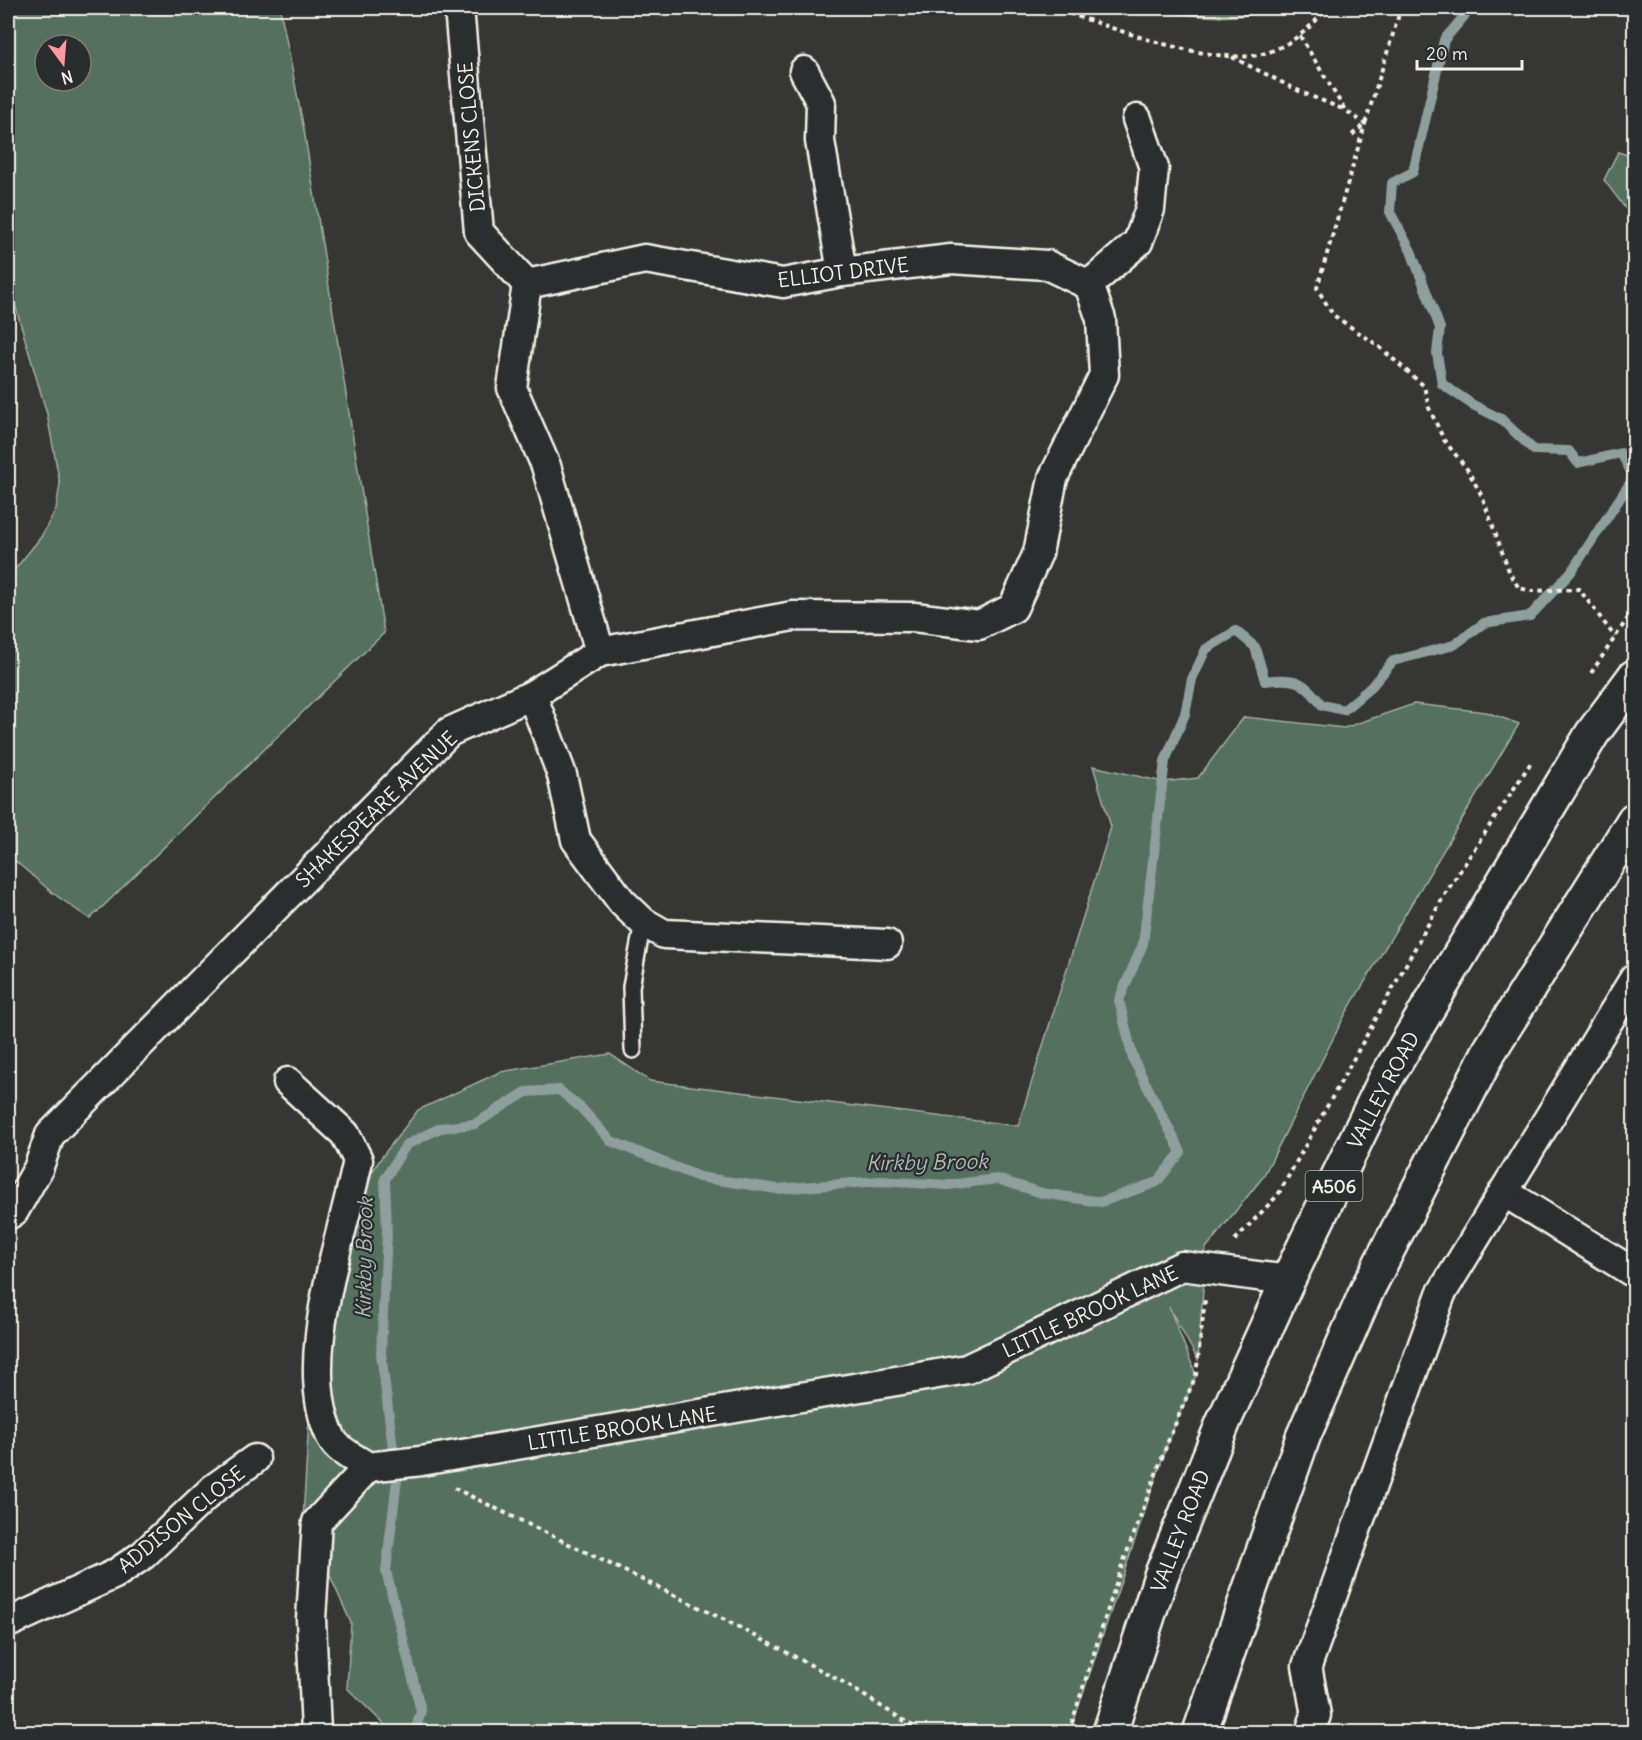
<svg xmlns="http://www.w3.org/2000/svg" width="1642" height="1740" font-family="Delius,sans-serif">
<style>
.green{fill:#556f5e;stroke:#a4b0a3;stroke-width:1.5;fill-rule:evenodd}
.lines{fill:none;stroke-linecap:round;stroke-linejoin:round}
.stream{stroke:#8e9f9d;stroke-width:10}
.service-casing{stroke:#f4f1e8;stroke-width:20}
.minor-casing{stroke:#f4f1e8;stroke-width:33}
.primary-casing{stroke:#f4f1e8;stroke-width:38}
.path{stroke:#f4f1e8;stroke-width:4;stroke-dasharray:4.5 4.5;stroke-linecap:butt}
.service{stroke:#2a2d2e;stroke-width:15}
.minor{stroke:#2a2d2e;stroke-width:28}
.primary{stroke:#2a2d2e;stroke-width:33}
.labels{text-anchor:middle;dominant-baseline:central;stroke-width:4.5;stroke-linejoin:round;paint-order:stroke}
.shield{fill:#2a2d2e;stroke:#b7b6b0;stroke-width:1.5}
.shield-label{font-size:18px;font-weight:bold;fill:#f4f1e8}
.street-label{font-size:20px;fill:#f4f1e8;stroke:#2a2d2e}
.water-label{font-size:21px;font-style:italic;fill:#b0bab6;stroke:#2a2d2e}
</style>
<rect width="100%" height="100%" fill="#363634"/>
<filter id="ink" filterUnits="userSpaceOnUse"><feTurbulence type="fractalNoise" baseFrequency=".0167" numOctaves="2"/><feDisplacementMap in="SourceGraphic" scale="12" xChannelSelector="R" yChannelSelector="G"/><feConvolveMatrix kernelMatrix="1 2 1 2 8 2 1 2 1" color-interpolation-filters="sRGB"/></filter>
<g filter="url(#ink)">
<!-- green -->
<g class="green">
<path d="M8,8H280L304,130L384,633L90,919L54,894L8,855V578L41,537L56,509L60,484L47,414L8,281ZM45,45H81V81H45Z"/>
<path d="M1157,8H1282L1276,11C1235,18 1198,20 1157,8Z"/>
<polygon points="1618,152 1634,157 1634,220 1604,180"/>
<path d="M1414,704L1486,712L1519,724L1346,1013L1263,1177L1206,1248L1198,1360L1169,1307L1196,1375L1169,1439L1070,1732H385L387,1727L347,1688L351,1623L315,1542L317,1522L301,1552L319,1253L381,1158L418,1110L500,1072L610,1054L650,1081L1018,1126L1111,827L1093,766L1163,782L1198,778L1244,717L1344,728ZM1121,1009H1122L1149,1092L1133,1059Z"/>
</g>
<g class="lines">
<!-- stream -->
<g class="stream">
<polyline points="1471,8 1444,40 1413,172 1392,183 1390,212 1411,251 1440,328 1437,353 1442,384 1473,405 1501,419 1534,450 1569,451 1578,463 1621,453 1634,477"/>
<path d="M415,1732L421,1711L386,1571L397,1480L381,1353L387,1233L385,1179L406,1145L440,1128L475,1124L526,1092L559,1090L581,1108L611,1141L699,1177L777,1189L880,1181L948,1185L997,1179L1042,1193L1101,1202L1157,1182L1181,1152L1133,1059L1119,1000L1143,944L1165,761L1185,714L1192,679L1206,649L1236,631L1255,647L1265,681C1295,677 1303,680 1322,705L1344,710L1371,687L1393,661L1454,645L1484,623L1530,616L1571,572L1634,477"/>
</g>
<!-- service casing -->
<g class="service-casing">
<polyline id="service" points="633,1050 631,987 643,922"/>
</g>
<!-- minor casing -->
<g class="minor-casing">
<g id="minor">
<polyline points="459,8 479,232 527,284"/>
<polyline points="804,71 821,103 820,141 842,272"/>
<polyline points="1089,285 1138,242 1150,209 1154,168 1137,119"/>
<polyline points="532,695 562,775 576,840 622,902 643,922 664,934 887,944"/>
<path d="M288,1082L345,1134L358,1160C343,1237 294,1366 332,1439C337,1450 358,1460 368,1467L421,1461L967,1369L1182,1266L1288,1280"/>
<polyline points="1504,1192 1634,1273"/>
<polyline points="8,1215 14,1211 38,1169 50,1135 449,732 532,695 600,652 793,616 914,617 979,625 1013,608 1038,553 1053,478 1104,375 1101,319 1089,285 1047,265 951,259 842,272 783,283 645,259 527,284 512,388 546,466 600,652"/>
<polyline points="8,1623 115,1574 143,1555 213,1489 255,1459"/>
<polyline points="316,1732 311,1619 317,1522 368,1467"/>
<polyline points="1310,1732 1316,1715 1307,1666 1441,1294 1634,979"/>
</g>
</g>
<!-- primary casing -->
<g class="primary-casing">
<g id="primary">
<polyline points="1110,1732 1161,1576 1223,1423 1288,1280 1385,1080 1592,734 1634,677"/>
<polyline points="1200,1732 1303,1437 1368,1288 1490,1050 1634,820"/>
</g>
</g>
<!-- path -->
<g class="path">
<path d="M1052,8C1105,24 1217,71 1269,52C1291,44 1313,27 1326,8"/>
<polyline points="1300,36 1345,110 1365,124 1317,288 1333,315 1376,344 1424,386 1429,408 1444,440 1467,469 1482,496 1510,574 1519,588 1532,591 1579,589 1615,637"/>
<polyline points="1232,57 1301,92 1345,110"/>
<polyline points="1352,135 1365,124 1401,8"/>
<polyline points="1591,673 1634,609"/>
<polyline points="1235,1240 1278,1195 1445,894 1532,761"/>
<polyline points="454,1488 727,1621 841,1681 922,1732"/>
<polyline points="1069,1732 1120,1571 1169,1439 1196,1375 1205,1300"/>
</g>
<!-- service -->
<use href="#service" class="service"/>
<!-- minor -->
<use href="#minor" class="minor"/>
<!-- primary -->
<use href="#primary" class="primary"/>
</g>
</g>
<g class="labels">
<!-- shield labels -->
<rect class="shield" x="1305.5" y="1171" width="57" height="30" rx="4.5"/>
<g class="shield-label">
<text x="1334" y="1186">A506</text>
</g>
<!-- street labels -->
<g class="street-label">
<text transform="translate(471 137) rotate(-95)">DICKENS CLOSE</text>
<text transform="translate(843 272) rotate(-7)">ELLIOT DRIVE</text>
<text transform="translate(376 809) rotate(-44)">SHAKESPEARE AVENUE</text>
<text transform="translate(1383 1090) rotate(-62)">VALLEY ROAD</text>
<text transform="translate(1090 1311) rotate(-25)">LITTLE BROOK LANE</text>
<text transform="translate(622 1428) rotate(-9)">LITTLE BROOK LANE</text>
<text transform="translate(181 1519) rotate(-39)">ADDISON CLOSE</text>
<text transform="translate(1180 1531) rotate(-69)">VALLEY ROAD</text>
</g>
<!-- water labels -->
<g class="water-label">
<text transform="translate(927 1162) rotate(-1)">Kirkby Brook</text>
<text transform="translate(364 1258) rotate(-89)">Kirkby Brook</text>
</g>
</g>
<!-- margin -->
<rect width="1642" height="1740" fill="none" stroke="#2a2d2e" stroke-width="30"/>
<rect x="15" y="15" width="1612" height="1710" fill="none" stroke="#f4f1e8" stroke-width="2" filter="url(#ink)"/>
<!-- north arrow -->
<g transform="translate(63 63) rotate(164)"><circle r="28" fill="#2a2d2e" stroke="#7b7b78" stroke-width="1.5"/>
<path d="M0-4.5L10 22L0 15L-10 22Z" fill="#ff9aa2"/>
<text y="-9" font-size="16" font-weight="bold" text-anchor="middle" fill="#f4f1e8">N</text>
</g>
<!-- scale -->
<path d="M1417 60v9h105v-9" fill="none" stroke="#f4f1e8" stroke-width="3"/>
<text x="1426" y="60" font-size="18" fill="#f4f1e8" stroke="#2a2d2e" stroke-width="4.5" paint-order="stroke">20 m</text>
</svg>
